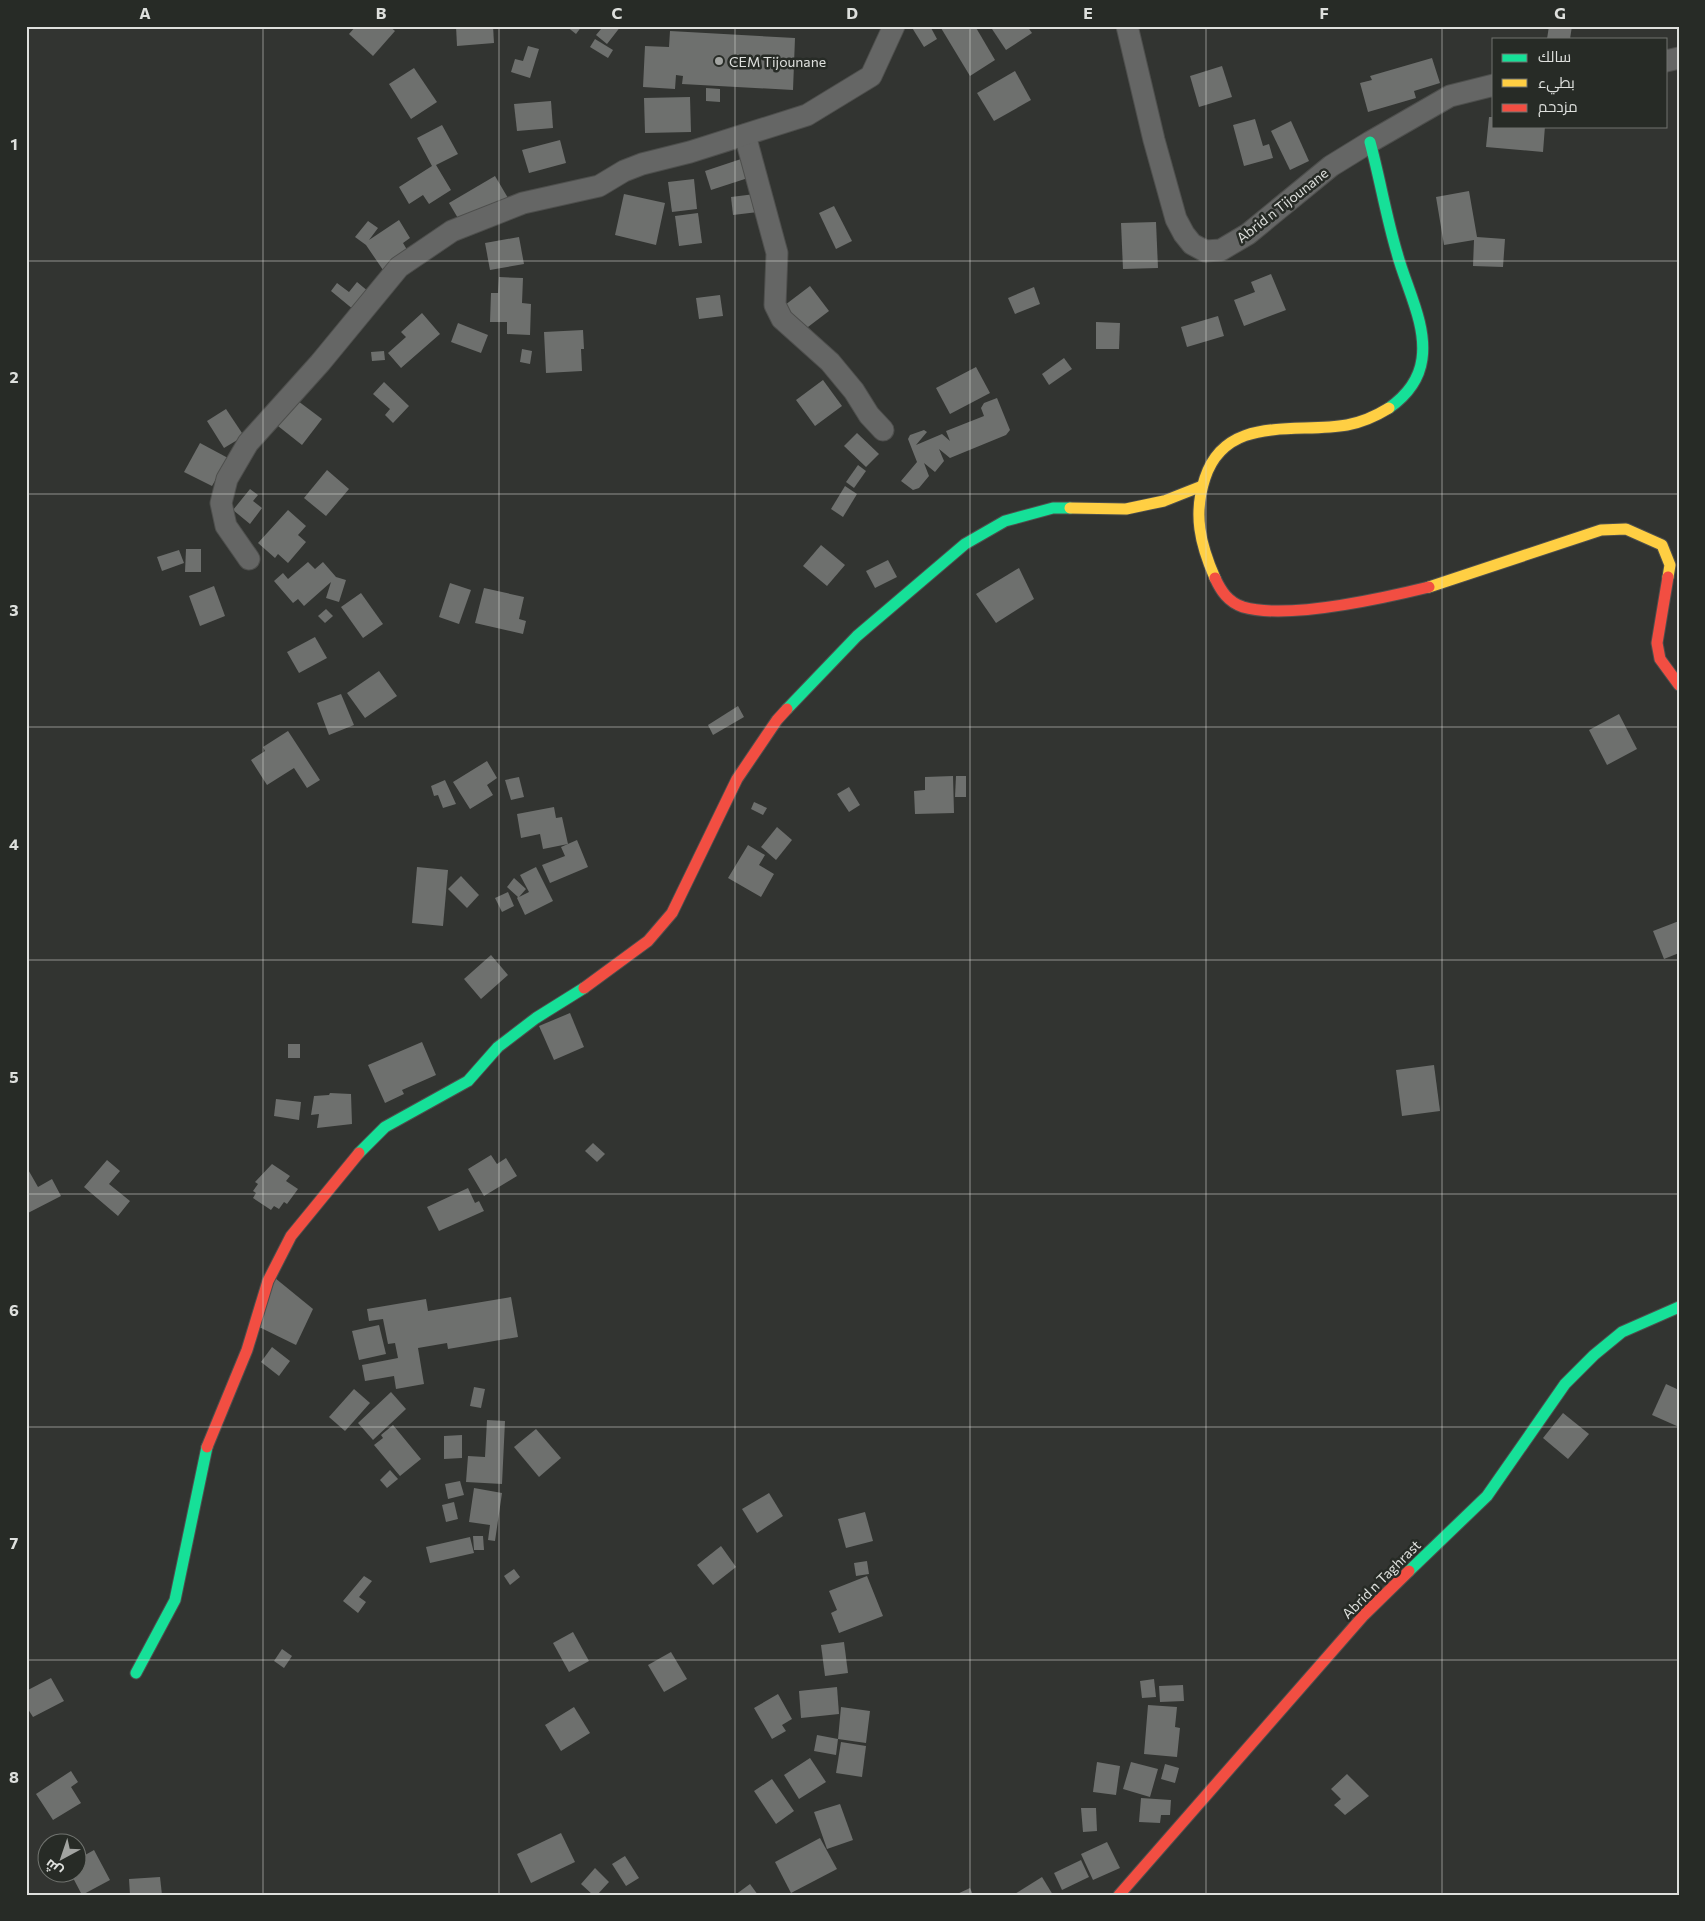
<svg xmlns="http://www.w3.org/2000/svg" width="1705" height="1921" font-family="Commissioner,Cairo,sans-serif">
<style>
.building{fill:#6e706e}
.lines{fill:none;stroke-linecap:round;stroke-linejoin:round}
.street-casing{stroke:#4e4f4d;stroke-width:23}
.fast-casing{stroke:#4e4f4d;stroke-width:13}
.slow-casing{stroke:#4e4f4d;stroke-width:13}
.jam-casing{stroke:#4e4f4d;stroke-width:13}
.street{stroke:#656665;stroke-width:21}
.fast{stroke:#16e098;stroke-width:11}
.slow{stroke:#ffcf43;stroke-width:11}
.jam{stroke:#f24e42;stroke-width:11}
.grid{fill:none;stroke:#dee0dd;stroke-width:1;stroke-opacity:0.55}
.poi-dot{fill:#a2a4a1;stroke:#272b26;stroke-width:2}
.labels{text-anchor:middle;dominant-baseline:central;stroke-width:5;stroke-linejoin:round;paint-order:stroke}
.poi-label{font-size:14px;fill:#dee0dd;stroke:#272b26;text-anchor:start}
.street-label{font-size:14px;fill:#dee0dd;stroke:#272b26}
.neatline{fill:none;stroke:#dee0dd;stroke-width:2}
.grid-label{font-size:16px;text-anchor:middle;font-weight:bold;fill:#dee0dd}
</style>
<rect width="100%" height="100%" fill="#323431"/>
<!-- building -->
<g class="building">
<polygon points="356,26 389,26 395,31 373,56 349,34"/>
<polygon points="456,26 493,26 494,43 457,46"/>
<polygon points="566,26 582,26 576,34"/>
<polygon points="598,26 621,26 607,44 596,35 601,29"/>
<polygon points="911,26 930,26 937,39 924,47"/>
<polygon points="945,26 975,26 995,60 970,76 941,28"/>
<polygon points="990,26 1027,26 1032,33 1006,50"/>
<polygon points="1549,26 1572,26 1570,39 1547,39"/>
<polygon points="670,31 795,38 793,90 682,84 683,76 676,75 675,89 643,87 645,46 669,47"/>
<polygon points="595,39 613,50 608,58 590,47"/>
<polygon points="528,46 539,49 530,78 511,72 515,59 523,61"/>
<polygon points="1432,58 1440,83 1414,91 1416,98 1368,112 1360,83 1372,80 1370,76"/>
<polygon points="1222,66 1232,97 1199,107 1190,76"/>
<polygon points="414,68 437,102 411,119 389,84"/>
<polygon points="1015,71 1031,100 994,121 977,93"/>
<polygon points="706,88 720,89 720,102 706,101"/>
<polygon points="690,97 691,132 645,133 644,98"/>
<polygon points="551,101 553,128 517,131 514,104"/>
<polygon points="1489,117 1494,117 1494,126 1545,126 1543,152 1486,147"/>
<polygon points="1255,119 1263,146 1269,144 1273,158 1244,166 1233,125"/>
<polygon points="1291,121 1309,161 1290,170 1271,131"/>
<polygon points="442,125 458,154 436,165 451,190 429,204 423,195 409,204 399,187 432,166 417,138"/>
<polygon points="560,140 566,163 529,173 522,150"/>
<polygon points="741,159 748,178 711,190 705,171"/>
<polygon points="495,176 508,198 462,225 449,203"/>
<polygon points="694,179 697,209 672,212 668,182"/>
<polygon points="1469,191 1477,237 1505,239 1503,267 1473,266 1474,240 1444,245 1436,197"/>
<polygon points="624,194 665,203 656,245 615,235"/>
<polygon points="755,194 758,212 733,215 731,197"/>
<polygon points="834,206 852,241 836,249 819,213"/>
<polygon points="698,213 702,243 679,246 675,216"/>
<polygon points="399,220 410,238 403,243 409,253 383,270 366,245 355,237 368,221 378,228 369,240"/>
<polygon points="1156,222 1158,268 1123,269 1121,223"/>
<polygon points="519,237 524,264 490,270 485,243"/>
<polygon points="1271,274 1286,310 1244,326 1234,300 1255,292 1251,282"/>
<polygon points="499,277 523,278 522,303 531,304 530,335 507,334 507,322 490,322 491,293 498,293"/>
<polygon points="357,282 369,292 354,310 331,291 337,283 349,292"/>
<polygon points="810,286 829,311 804,330 785,305"/>
<polygon points="1034,287 1040,304 1015,314 1008,298"/>
<polygon points="720,295 723,316 699,319 696,298"/>
<polygon points="422,313 440,334 401,368 388,353 406,337 401,332"/>
<polygon points="1218,316 1224,336 1187,347 1181,327"/>
<polygon points="1096,322 1120,323 1119,349 1096,349"/>
<polygon points="458,323 488,335 481,353 451,342"/>
<polygon points="583,330 584,349 581,349 582,371 546,373 544,332"/>
<polygon points="522,349 532,351 530,364 520,362"/>
<polygon points="384,351 385,360 372,361 371,352"/>
<polygon points="1064,358 1072,369 1049,385 1042,374"/>
<polygon points="976,367 990,393 950,414 936,388"/>
<polygon points="823,380 842,406 815,426 796,400"/>
<polygon points="384,382 409,406 393,423 385,415 390,409 373,394"/>
<polygon points="997,398 1010,430 1006,435 950,458 939,449 944,461 935,472 924,463 929,476 919,488 913,490 901,481 917,462 908,439 910,435 924,430 927,432 916,445 942,434 950,441 946,431 984,416 981,408 984,403"/>
<polygon points="298,401 322,419 302,445 278,426"/>
<polygon points="226,409 244,436 224,448 207,421"/>
<polygon points="857,433 879,454 866,467 844,446"/>
<polygon points="200,443 228,458 212,486 184,472"/>
<polygon points="858,465 866,471 854,488 846,482"/>
<polygon points="327,470 349,489 326,516 304,498"/>
<polygon points="845,486 857,494 843,517 831,509"/>
<polygon points="250,489 258,495 253,501 262,508 250,524 233,510"/>
<polygon points="288,510 306,526 298,535 306,542 288,563 278,554 275,558 258,543"/>
<polygon points="821,545 845,565 827,586 803,566"/>
<polygon points="186,549 201,549 201,572 185,572"/>
<polygon points="179,550 184,563 162,571 157,557"/>
<polygon points="888,560 897,577 875,588 866,571"/>
<polygon points="308,562 315,569 323,562 336,577 346,580 339,602 326,598 331,582 304,606 298,599 293,603 274,581 283,573 288,579"/>
<polygon points="1019,568 1034,599 996,623 976,594"/>
<polygon points="450,583 471,590 459,624 439,617"/>
<polygon points="214,586 225,616 200,626 189,596"/>
<polygon points="484,588 524,597 519,619 526,621 523,634 475,623"/>
<polygon points="361,593 383,624 363,638 341,607"/>
<polygon points="326,609 333,616 325,623 318,616"/>
<polygon points="315,637 327,658 299,673 287,652"/>
<polygon points="379,671 397,696 365,718 347,693"/>
<polygon points="341,694 354,725 329,735 317,703"/>
<polygon points="738,706 744,717 713,735 708,725"/>
<polygon points="1619,714 1637,749 1607,765 1589,730"/>
<polygon points="288,731 320,780 307,788 294,768 267,785 251,760 265,751 263,747"/>
<polygon points="487,761 497,778 487,785 493,795 470,809 453,782"/>
<polygon points="953,776 954,813 915,814 914,791 925,790 925,777"/>
<polygon points="956,776 966,776 966,797 955,797"/>
<polygon points="519,777 524,797 511,800 505,780"/>
<polygon points="445,780 456,804 443,808 438,795 434,796 431,786"/>
<polygon points="849,787 860,805 849,812 837,794"/>
<polygon points="754,802 767,808 763,815 751,809"/>
<polygon points="554,807 556,818 562,817 568,844 543,849 540,834 521,838 517,814"/>
<polygon points="777,827 792,840 776,860 761,847"/>
<polygon points="577,840 588,867 550,883 542,865 565,856 561,847"/>
<polygon points="748,845 765,855 759,865 774,874 761,897 728,878"/>
<polygon points="417,867 448,870 443,926 412,923"/>
<polygon points="536,867 553,901 525,915 517,898 518,897 507,887 514,878 526,889 519,897 529,892 520,875"/>
<polygon points="461,876 479,895 467,908 448,889"/>
<polygon points="508,892 514,906 502,912 495,898"/>
<polygon points="1679,921 1679,953 1664,959 1653,931"/>
<polygon points="491,955 508,975 481,999 464,979"/>
<polygon points="570,1013 584,1047 554,1060 539,1026"/>
<polygon points="422,1042 436,1075 402,1090 404,1094 385,1103 368,1065"/>
<rect x="288" y="1044" width="12" height="14"/>
<polygon points="1434,1065 1440,1111 1402,1116 1396,1070"/>
<polygon points="330,1093 351,1094 352,1124 317,1128 319,1114 311,1115 314,1096 329,1095"/>
<polygon points="276,1099 301,1102 299,1120 274,1116"/>
<polygon points="593,1143 605,1154 597,1162 585,1151"/>
<polygon points="491,1155 497,1164 506,1158 517,1176 484,1196 468,1169"/>
<polygon points="107,1160 120,1171 109,1184 130,1201 118,1216 84,1187"/>
<polygon points="272,1164 290,1176 286,1181 298,1189 287,1204 284,1202 279,1209 274,1206 271,1210 253,1198 256,1193 253,1191 258,1184 255,1182"/>
<polygon points="26,1166 38,1187 52,1179 61,1196 26,1214"/>
<polygon points="468,1188 475,1203 479,1201 484,1211 439,1231 427,1207"/>
<polygon points="275,1278 313,1309 296,1345 257,1326"/>
<polygon points="511,1297 518,1337 448,1349 447,1343 418,1348 424,1384 396,1389 394,1376 365,1381 362,1365 398,1358 395,1343 388,1344 383,1319 369,1321 367,1309 426,1299 428,1311"/>
<polygon points="379,1325 386,1354 359,1360 352,1331"/>
<polygon points="272,1347 290,1361 279,1376 261,1362"/>
<polygon points="1666,1384 1679,1390 1679,1427 1652,1415"/>
<polygon points="474,1387 485,1389 481,1408 470,1406"/>
<polygon points="354,1389 370,1403 345,1431 329,1417"/>
<polygon points="391,1392 406,1409 373,1440 358,1423"/>
<polygon points="1563,1413 1589,1434 1568,1459 1543,1438"/>
<polygon points="487,1420 505,1421 502,1484 466,1482 468,1456 485,1457"/>
<polygon points="393,1425 421,1459 400,1476 374,1445 383,1438 381,1435"/>
<polygon points="536,1429 561,1458 539,1477 514,1447"/>
<polygon points="462,1435 462,1458 444,1459 444,1436"/>
<polygon points="390,1470 398,1479 387,1488 380,1480"/>
<polygon points="460,1481 464,1495 448,1499 445,1484"/>
<polygon points="474,1488 502,1493 495,1541 488,1540 490,1525 469,1522"/>
<polygon points="769,1493 783,1516 757,1533 742,1509"/>
<polygon points="454,1502 458,1519 446,1522 442,1505"/>
<polygon points="865,1512 873,1541 846,1548 838,1519"/>
<polygon points="473,1536 483,1536 484,1550 474,1550"/>
<polygon points="470,1537 474,1553 430,1563 426,1547"/>
<polygon points="721,1546 736,1567 713,1585 697,1565"/>
<polygon points="867,1561 869,1574 856,1576 854,1563"/>
<polygon points="514,1569 520,1577 510,1585 504,1576"/>
<polygon points="364,1576 372,1581 359,1597 366,1602 358,1613 343,1601"/>
<polygon points="867,1576 883,1616 839,1633 831,1613 837,1610 829,1591"/>
<polygon points="573,1632 589,1661 569,1672 553,1643"/>
<polygon points="844,1642 848,1673 825,1676 821,1645"/>
<polygon points="282,1649 292,1656 284,1668 274,1661"/>
<polygon points="671,1652 687,1679 664,1692 648,1665"/>
<polygon points="51,1678 64,1701 33,1717 26,1706 26,1691"/>
<polygon points="1154,1679 1156,1697 1142,1698 1140,1681"/>
<polygon points="1183,1685 1184,1701 1160,1702 1159,1686"/>
<polygon points="837,1687 839,1714 801,1718 799,1691"/>
<polygon points="778,1694 792,1719 782,1725 786,1731 772,1739 754,1708"/>
<polygon points="1148,1705 1177,1707 1175,1727 1180,1728 1177,1757 1144,1754"/>
<polygon points="574,1707 590,1733 561,1751 545,1725"/>
<polygon points="841,1707 870,1711 866,1743 838,1739 836,1755 814,1751 817,1735 838,1739"/>
<polygon points="841,1742 866,1746 862,1777 836,1773"/>
<polygon points="810,1758 826,1782 799,1799 784,1775"/>
<polygon points="1097,1762 1120,1766 1116,1795 1093,1792"/>
<polygon points="1131,1762 1158,1769 1150,1797 1123,1789"/>
<polygon points="1165,1764 1179,1768 1175,1783 1161,1779"/>
<polygon points="71,1771 78,1782 71,1787 81,1803 53,1820 36,1794"/>
<polygon points="1347,1774 1369,1796 1345,1815 1334,1805 1341,1799 1331,1789"/>
<polygon points="772,1779 794,1811 776,1824 754,1791"/>
<polygon points="1141,1798 1171,1800 1170,1815 1161,1815 1160,1823 1139,1822"/>
<polygon points="840,1804 853,1840 827,1849 814,1812"/>
<polygon points="1081,1808 1096,1808 1097,1831 1083,1832"/>
<polygon points="561,1833 575,1862 531,1883 517,1854"/>
<polygon points="820,1838 837,1869 791,1893 775,1862"/>
<polygon points="1107,1842 1120,1868 1093,1880 1081,1854"/>
<polygon points="94,1850 110,1880 82,1895 71,1874 78,1874 78,1859"/>
<polygon points="625,1856 639,1878 626,1886 612,1864"/>
<polygon points="1081,1860 1089,1877 1062,1890 1054,1873"/>
<polygon points="595,1868 609,1882 597,1895 593,1895 581,1884"/>
<polygon points="160,1877 162,1895 130,1895 129,1879"/>
<polygon points="1042,1877 1053,1895 1013,1895"/>
<polygon points="750,1884 758,1895 735,1895"/>
<polygon points="970,1888 973,1895 955,1895"/>
</g>
<g class="lines">
<!-- street casing -->
<g class="street-casing">
<g id="street">
<polyline points="1127,26 1154,140 1176,219 1184,234 1192,244 1205,251 1221,250 1248,234 1331,166 1370,142 1450,96 1494,85"/>
<polyline points="1666,61 1679,58"/>
<polyline points="745,135 777,253 775,305 782,319 830,362 854,391 869,415 883,430"/>
<polyline points="249,559 226,526 221,503 227,479 248,443 320,363 399,267 452,231 523,203 599,186 624,171 642,164 690,152 807,115 871,76 894,26"/>
</g>
</g>
<!-- fast casing -->
<g class="fast-casing">
<g id="fast">
<path d="M1370,142C1380,179 1386,216 1397,253C1406,287 1427,324 1422,359C1419,381 1406,396 1389,408"/>
<polyline points="787,709 857,636 965,544 1005,521 1053,508 1070,508"/>
<polyline points="359,1153 385,1127 468,1081 498,1047 536,1018 584,988"/>
<polyline points="1409,1571 1487,1496 1565,1384 1594,1355 1622,1332 1679,1307"/>
<polyline points="136,1673 175,1600 207,1447"/>
</g>
</g>
<!-- slow casing -->
<g class="slow-casing">
<g id="slow">
<polyline points="1070,508 1126,509 1164,501 1202,486"/>
<path d="M1215,578C1200,544 1193,514 1205,478C1226,414 1295,434 1347,425C1363,422 1376,416 1389,408"/>
<polyline points="1429,587 1601,530 1626,529 1662,545 1670,565 1668,577"/>
</g>
</g>
<!-- jam casing -->
<g class="jam-casing">
<g id="jam">
<polyline points="1668,577 1657,643 1660,659 1679,685"/>
<path d="M1215,578C1221,591 1228,602 1243,607C1287,620 1384,598 1429,587"/>
<polyline points="584,988 648,941 672,913 737,779 777,720 787,709"/>
<polyline points="207,1447 247,1350 268,1281 291,1236 359,1153"/>
<polyline points="1119,1895 1364,1615 1409,1571"/>
</g>
</g>
<!-- street -->
<use href="#street" class="street"/>
<!-- fast -->
<use href="#fast" class="fast"/>
<!-- slow -->
<use href="#slow" class="slow"/>
<!-- jam -->
<use href="#jam" class="jam"/>
</g>
<!-- grid -->
<path class="grid" d="M263,26V1895M499,26V1895M735,26V1895M970,26V1895M1206,26V1895M1442,26V1895M26,261H1679M26,494H1679M26,727H1679M26,960H1679M26,1194H1679M26,1427H1679M26,1660H1679"/>
<!-- markers -->
<circle class="poi-dot" cx="719" cy="61" r="5"/>
<g class="labels">
<!-- poi labels -->
<g class="poi-label">
<text x="729" y="61">CEM Tijounane</text>
</g>
<!-- street labels -->
<g class="street-label">
<text transform="translate(1282 205) rotate(-38)">Abrid n Tijounane</text>
<text transform="translate(1381 1579) rotate(-45)">Abrid n Taghrast</text>
</g>
</g>
<!-- border -->
<rect width="1705" height="1921" fill="none" stroke="#272b26" stroke-width="55"/>
<!-- legend -->
<rect x="1492" y="38" width="175" height="90" fill="#272b26" stroke="#70736f"/>
<rect x="1502" y="54" width="25" height="8" fill="#16e098" stroke="#70736f"/>
<text x="1538" y="62" font-size="15" fill="#dee0dd">سالك</text>
<rect x="1502" y="79" width="25" height="8" fill="#ffcf43" stroke="#70736f"/>
<text x="1538" y="88" font-size="15" fill="#dee0dd">بطيء</text>
<rect x="1502" y="104" width="25" height="8" fill="#f24e42" stroke="#70736f"/>
<text x="1538" y="112" font-size="15" fill="#dee0dd">مزدحم</text>
<!-- north arrow -->
<g transform="translate(62 1858) rotate(220)"><circle r="24" fill="#272b26" stroke="#70736f"/>
<path d="M0-4L9 19L0 12L-9 19Z" fill="#a2a4a1"/>
<text y="-8" font-size="14" font-weight="bold" text-anchor="middle" fill="#dee0dd">ش</text>
</g>
<rect x="28" y="28" width="1650" height="1866" class="neatline"/>
<g class="grid-label">
<text x="145" y="19">A</text>
<text x="381" y="19">B</text>
<text x="617" y="19">C</text>
<text x="852" y="19">D</text>
<text x="1088" y="19">E</text>
<text x="1324" y="19">F</text>
<text x="1560" y="19">G</text>
<text x="14" y="150">1</text>
<text x="14" y="383">2</text>
<text x="14" y="616">3</text>
<text x="14" y="850">4</text>
<text x="14" y="1083">5</text>
<text x="14" y="1316">6</text>
<text x="14" y="1549">7</text>
<text x="14" y="1783">8</text>
</g>
</svg>
